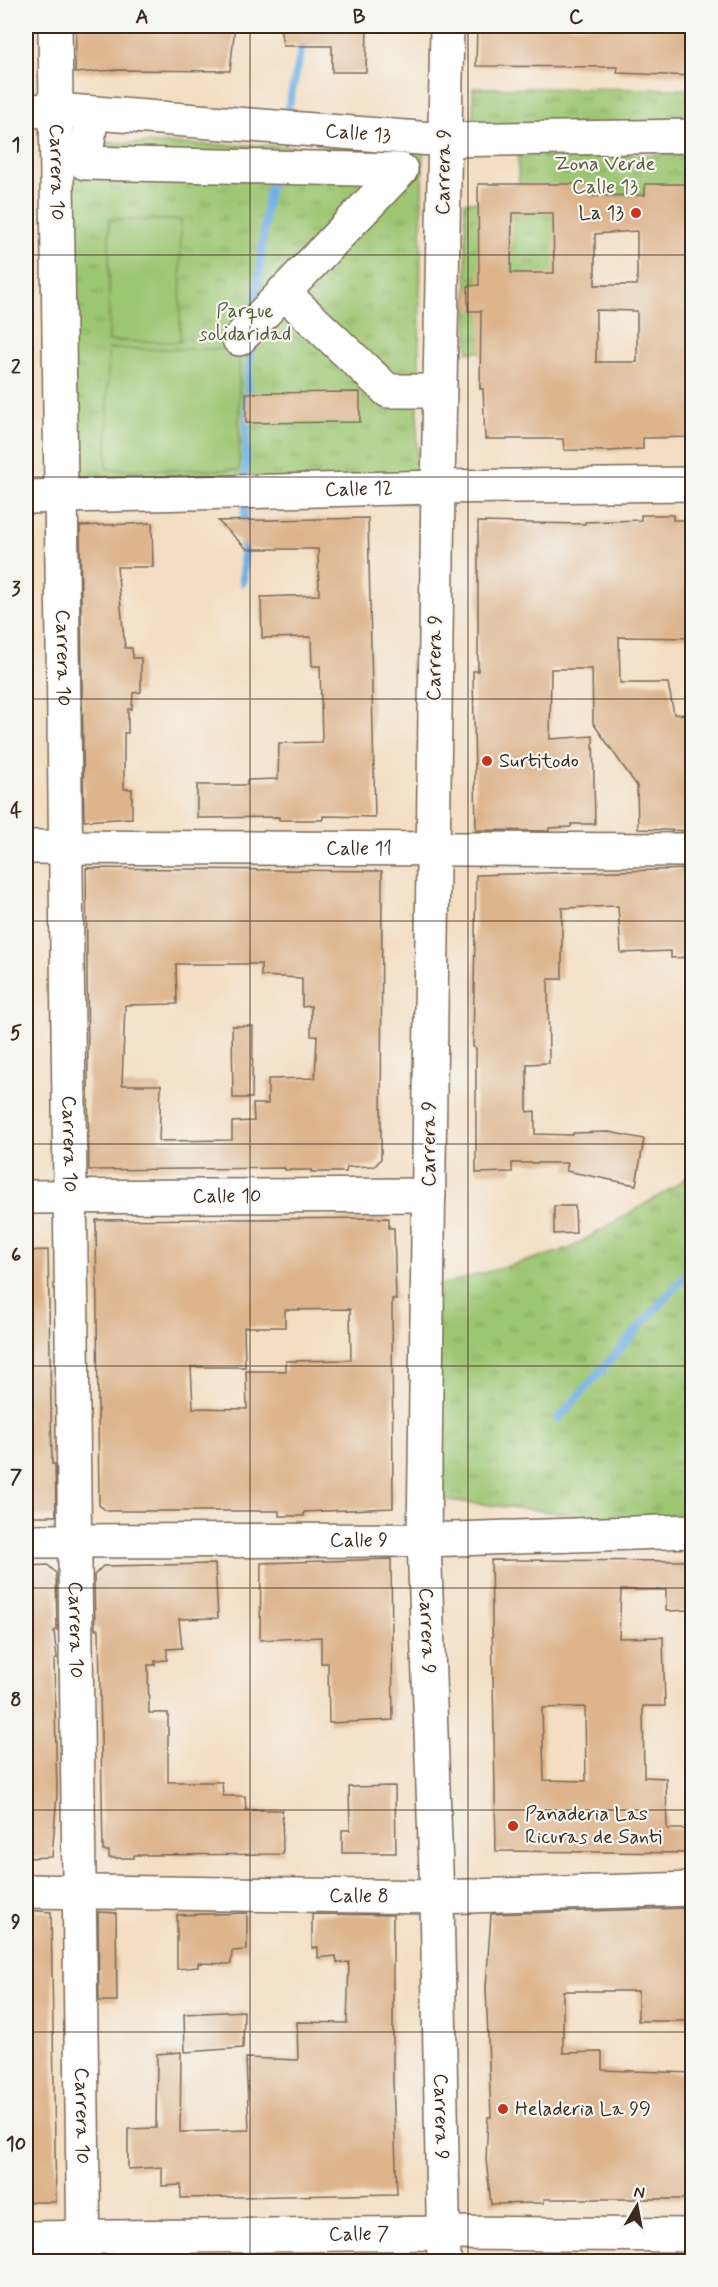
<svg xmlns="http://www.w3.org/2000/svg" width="718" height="2287" font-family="Mynerve,sans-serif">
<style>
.grass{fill:url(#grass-tufts);stroke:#6c7848;stroke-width:1.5}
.garden{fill:#9dc672;stroke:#6c7848;stroke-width:1.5}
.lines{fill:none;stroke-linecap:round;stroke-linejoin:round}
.stream{stroke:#6fafe3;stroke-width:8}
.building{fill:#ddb48c;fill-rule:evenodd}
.street-casing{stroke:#7b6958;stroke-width:36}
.secondary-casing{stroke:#7b6958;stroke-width:36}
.street{stroke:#fff;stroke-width:33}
.secondary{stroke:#fff;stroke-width:33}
.grid{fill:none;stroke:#3b2a1e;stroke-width:1.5;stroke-opacity:0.55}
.poi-dot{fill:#c8321e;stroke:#f6f6f2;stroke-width:2}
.labels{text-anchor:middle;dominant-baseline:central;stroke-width:4.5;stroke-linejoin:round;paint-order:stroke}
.street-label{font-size:20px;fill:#3b2a1e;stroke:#f6f6f2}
.park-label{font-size:20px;fill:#585937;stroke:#f6f6f2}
.poi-label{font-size:20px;fill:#3b2a1e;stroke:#f6f6f2;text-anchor:start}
.neatline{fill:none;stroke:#3b2a1e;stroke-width:2}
.grid-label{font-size:20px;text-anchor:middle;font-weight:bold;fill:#3b2a1e}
</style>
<defs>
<pattern id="grass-tufts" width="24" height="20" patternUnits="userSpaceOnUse" patternTransform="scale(1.5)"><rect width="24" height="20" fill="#9dc672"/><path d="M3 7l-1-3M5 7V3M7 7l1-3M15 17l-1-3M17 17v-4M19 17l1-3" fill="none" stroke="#81a15d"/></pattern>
</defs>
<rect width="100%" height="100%" fill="#f6f6f2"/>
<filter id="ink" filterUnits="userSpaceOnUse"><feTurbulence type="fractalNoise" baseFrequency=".0167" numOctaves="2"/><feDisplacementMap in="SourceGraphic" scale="12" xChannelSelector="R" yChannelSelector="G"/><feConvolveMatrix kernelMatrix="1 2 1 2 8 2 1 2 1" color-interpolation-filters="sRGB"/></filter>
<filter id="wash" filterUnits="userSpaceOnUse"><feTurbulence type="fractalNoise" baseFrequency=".008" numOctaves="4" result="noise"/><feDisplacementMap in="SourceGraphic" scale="24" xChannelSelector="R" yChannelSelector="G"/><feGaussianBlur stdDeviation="1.35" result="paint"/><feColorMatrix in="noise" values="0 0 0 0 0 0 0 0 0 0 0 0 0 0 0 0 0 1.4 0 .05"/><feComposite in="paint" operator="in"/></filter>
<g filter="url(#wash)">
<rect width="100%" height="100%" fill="#f3dec3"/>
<!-- grass -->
<g class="grass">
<polygon points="473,88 692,89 692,130 473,130"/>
<polygon points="71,142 423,149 416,503 71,496"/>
<polygon points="692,154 692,194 519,197 518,156"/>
<polygon points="555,200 558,350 468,352 465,202"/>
<polygon points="692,1172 692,1529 440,1499 437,1286 569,1249 674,1187"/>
</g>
<!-- garden -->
<g class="garden">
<polygon points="109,220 181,220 180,342 109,341"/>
<polygon points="108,349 239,349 239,470 107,469"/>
</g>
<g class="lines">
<!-- stream -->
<g class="stream">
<polyline points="285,122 304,39 311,26"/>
<polyline points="256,306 267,200 273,173"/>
<polyline points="245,485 248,378 252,339"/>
<polyline points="243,582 245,498"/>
<polyline points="558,1419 692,1268"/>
</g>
</g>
<g id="blocks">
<!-- building -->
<g class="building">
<polygon points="76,26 235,26 230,71 116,70 75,73"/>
<polygon points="280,26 367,26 366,72 332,72 332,46 283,46"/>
<polygon points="477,26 693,26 693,76 617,73 618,67 476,66"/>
<path d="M478,184H589V196L645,195V184H693V437L643,438V449L608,451L564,450L563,439H485L483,389H480L481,311H468V286L479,285ZM512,213H553L554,273H511ZM637,231V285H595V234ZM596,310L637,311V362H596Z"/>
<polygon points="360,392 360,422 246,423 246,393"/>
<polygon points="641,515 673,515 673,520 693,520 693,638 619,637 620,683 668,683 674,714 693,715 693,831 638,829 637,786 593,723 592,669 551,669 550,739 593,736 595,824 571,824 571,827 549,828 549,831 476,830 473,671 478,671 478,522 585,524 585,522 641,520"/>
<polygon points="368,518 375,817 323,816 323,820 279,820 279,817 197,818 197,785 247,785 247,780 278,779 279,743 322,742 320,666 312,666 311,637 262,638 261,597 319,595 318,549 247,549 218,521"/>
<polygon points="152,523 153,567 117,567 125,648 132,648 133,658 141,658 141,692 133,693 132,709 128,709 128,733 124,733 124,789 132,789 132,818 84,821 80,526"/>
<path d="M86,868L382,871L381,1159L375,1166L347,1167L346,1172H311L312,1170H285V1168L89,1170ZM176,964H261V976L302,978V1007L311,1006V1036H317L315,1078L268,1079V1104H253L254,1121L232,1122V1140L159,1141L161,1085H122L125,1005L177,1004Z"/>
<polygon points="693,869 693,957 671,958 671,951 621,953 618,906 562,908 562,979 548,979 549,1063 527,1064 527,1112 535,1111 535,1134 573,1135 573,1133 609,1132 644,1139 636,1185 566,1171 568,1163 512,1163 512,1172 476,1173 476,1048 473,1047 476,875"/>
<polygon points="232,1026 253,1026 252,1098 233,1098"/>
<polygon points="554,1206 575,1206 576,1233 554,1234"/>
<path d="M389,1218V1228H394L396,1300L392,1299L393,1508L304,1512V1516H279V1511H107L99,1505L96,1220ZM350,1309L351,1360L286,1361V1371H246L247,1409L193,1408L191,1367H245L244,1327H285V1310Z"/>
<polygon points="48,1250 52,1464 55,1464 56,1516 26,1516 26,1251"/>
<polygon points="391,1559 393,1720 329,1723 328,1663 321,1663 321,1637 260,1640 261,1563"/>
<path d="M491,1560L693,1561V1610L666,1611V1590H621L619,1638L663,1637L665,1706H643L644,1777L666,1778L667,1829H693V1853L496,1851ZM585,1707L586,1781L544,1780L542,1708Z"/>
<polygon points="215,1564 218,1618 179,1619 182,1648 167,1649 167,1660 155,1661 155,1665 148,1665 149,1713 168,1713 168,1782 222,1782 223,1796 245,1796 246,1810 282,1810 283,1854 134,1855 134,1858 109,1858 109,1851 103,1851 99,1629 95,1629 94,1575 103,1566"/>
<polygon points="48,1565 56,1573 57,1630 54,1631 57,1659 54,1660 57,1795 52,1857 26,1858 26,1566"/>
<polygon points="395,1786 396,1853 342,1853 342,1830 350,1830 349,1787"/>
<polygon points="686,1908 686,1911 693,1911 693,2021 638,2021 638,1991 563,1991 563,2053 602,2052 602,2070 693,2073 693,2199 544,2199 544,2203 491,2204 486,2160 488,2117 491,2117 486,1988 491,1914"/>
<polygon points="26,1910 51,1912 56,2202 26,2202"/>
<polygon points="98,1912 116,1913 117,2001 99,2001"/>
<polygon points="247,1913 247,1950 232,1951 231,1964 198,1963 198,1967 177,1969 177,1915"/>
<polygon points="312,1914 393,1915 393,2081 397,2194 181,2198 181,2185 162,2186 162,2167 128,2169 128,2129 156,2128 157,2054 181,2052 180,2132 249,2130 246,2058 298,2060 297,2022 347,2023 349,1962 337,1963 336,1956 318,1958 318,1947 312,1948"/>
<polygon points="244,2011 243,2048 185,2052 184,2014"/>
</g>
</g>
</g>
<g filter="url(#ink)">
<use href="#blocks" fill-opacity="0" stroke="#7b6958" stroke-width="1.5"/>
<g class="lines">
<!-- street casing -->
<g class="street-casing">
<g id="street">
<path id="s1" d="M55,26L84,2262"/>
<polyline points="447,26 438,487 692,484"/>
<path id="s2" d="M26,111L56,110L445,140L692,136"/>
<polyline points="92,113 85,163 401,170 239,339"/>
<polyline points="283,292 388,391 438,391"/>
<path id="s3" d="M26,847L692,850"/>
<path id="s4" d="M26,1197L429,1195"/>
<path id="s5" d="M26,1541L424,1540L692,1531"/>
<path id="s6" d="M26,1891L437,1897L692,1889"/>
<path id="s7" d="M26,2238L443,2233L692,2235"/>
</g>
</g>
<!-- secondary casing -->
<g class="secondary-casing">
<g id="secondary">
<path id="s8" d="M26,497L438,487L424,1540L437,1897L444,2262"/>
</g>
</g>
<!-- street -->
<use href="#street" class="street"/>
<!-- secondary -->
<use href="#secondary" class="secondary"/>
</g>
</g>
<!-- grid -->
<path class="grid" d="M250,26V2262M468,26V2262M26,255H692M26,477H692M26,699H692M26,921H692M26,1144H692M26,1366H692M26,1588H692M26,1810H692M26,2032H692"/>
<!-- markers -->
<g class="poi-dot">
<circle cx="636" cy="213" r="6"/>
<circle cx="487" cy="761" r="6"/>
<circle cx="513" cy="1826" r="6"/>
<circle cx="503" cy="2109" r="6"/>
</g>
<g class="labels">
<!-- street labels -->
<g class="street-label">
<text stroke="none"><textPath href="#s2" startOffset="333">Calle 13</textPath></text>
<text stroke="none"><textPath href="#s1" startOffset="146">Carrera 10</textPath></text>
<text transform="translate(444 172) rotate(-89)">Carrera 9</text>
<text stroke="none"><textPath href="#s8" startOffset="333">Calle 12</textPath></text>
<text stroke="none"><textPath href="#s1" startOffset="632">Carrera 10</textPath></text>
<text transform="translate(435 658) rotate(-89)">Carrera 9</text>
<text stroke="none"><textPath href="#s3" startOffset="333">Calle 11</textPath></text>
<text stroke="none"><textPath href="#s1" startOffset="1118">Carrera 10</textPath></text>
<text transform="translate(429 1144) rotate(-90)">Carrera 9</text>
<text stroke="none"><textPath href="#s4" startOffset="201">Calle 10</textPath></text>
<text stroke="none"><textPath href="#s5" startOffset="333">Calle 9</textPath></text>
<text stroke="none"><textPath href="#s1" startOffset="1604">Carrera 10</textPath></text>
<text stroke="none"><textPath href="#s8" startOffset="1556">Carrera 9</textPath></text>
<text stroke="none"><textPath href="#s6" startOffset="333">Calle 8</textPath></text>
<text stroke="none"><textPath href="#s1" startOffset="2090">Carrera 10</textPath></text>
<text stroke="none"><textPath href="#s8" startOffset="2042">Carrera 9</textPath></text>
<text stroke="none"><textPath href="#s7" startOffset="333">Calle 7</textPath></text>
</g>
<!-- park labels -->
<g class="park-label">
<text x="605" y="164">Zona Verde<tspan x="605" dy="23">Calle 13</tspan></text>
<text x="245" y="311">Parque<tspan x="245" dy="23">solidaridad</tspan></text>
</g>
<!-- poi labels -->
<g class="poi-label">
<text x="624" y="213" text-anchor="end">La 13</text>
<text x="499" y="761">Surtitodo</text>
<text x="525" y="1814">Panaderia Las<tspan x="525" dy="23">Ricuras de Santi</tspan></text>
<text x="515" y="2109">Heladeria La 99</text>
</g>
</g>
<!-- margin -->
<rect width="718" height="2287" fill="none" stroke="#f6f6f2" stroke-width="66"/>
<!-- north arrow -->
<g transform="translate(637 2206) rotate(10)" stroke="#f6f6f2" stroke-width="4.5" paint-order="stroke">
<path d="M0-4.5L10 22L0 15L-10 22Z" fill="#3b2a1e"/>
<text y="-9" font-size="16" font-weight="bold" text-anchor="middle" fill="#3b2a1e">N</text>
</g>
<rect x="33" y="33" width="652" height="2221" class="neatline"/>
<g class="grid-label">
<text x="142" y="23">A</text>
<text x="359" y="23">B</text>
<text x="576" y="23">C</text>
<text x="16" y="151">1</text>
<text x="16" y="373">2</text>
<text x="16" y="595">3</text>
<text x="16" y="817">4</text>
<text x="16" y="1039">5</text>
<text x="16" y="1261">6</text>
<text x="16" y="1483">7</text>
<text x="16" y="1706">8</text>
<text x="16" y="1928">9</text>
<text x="16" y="2150">10</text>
</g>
</svg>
